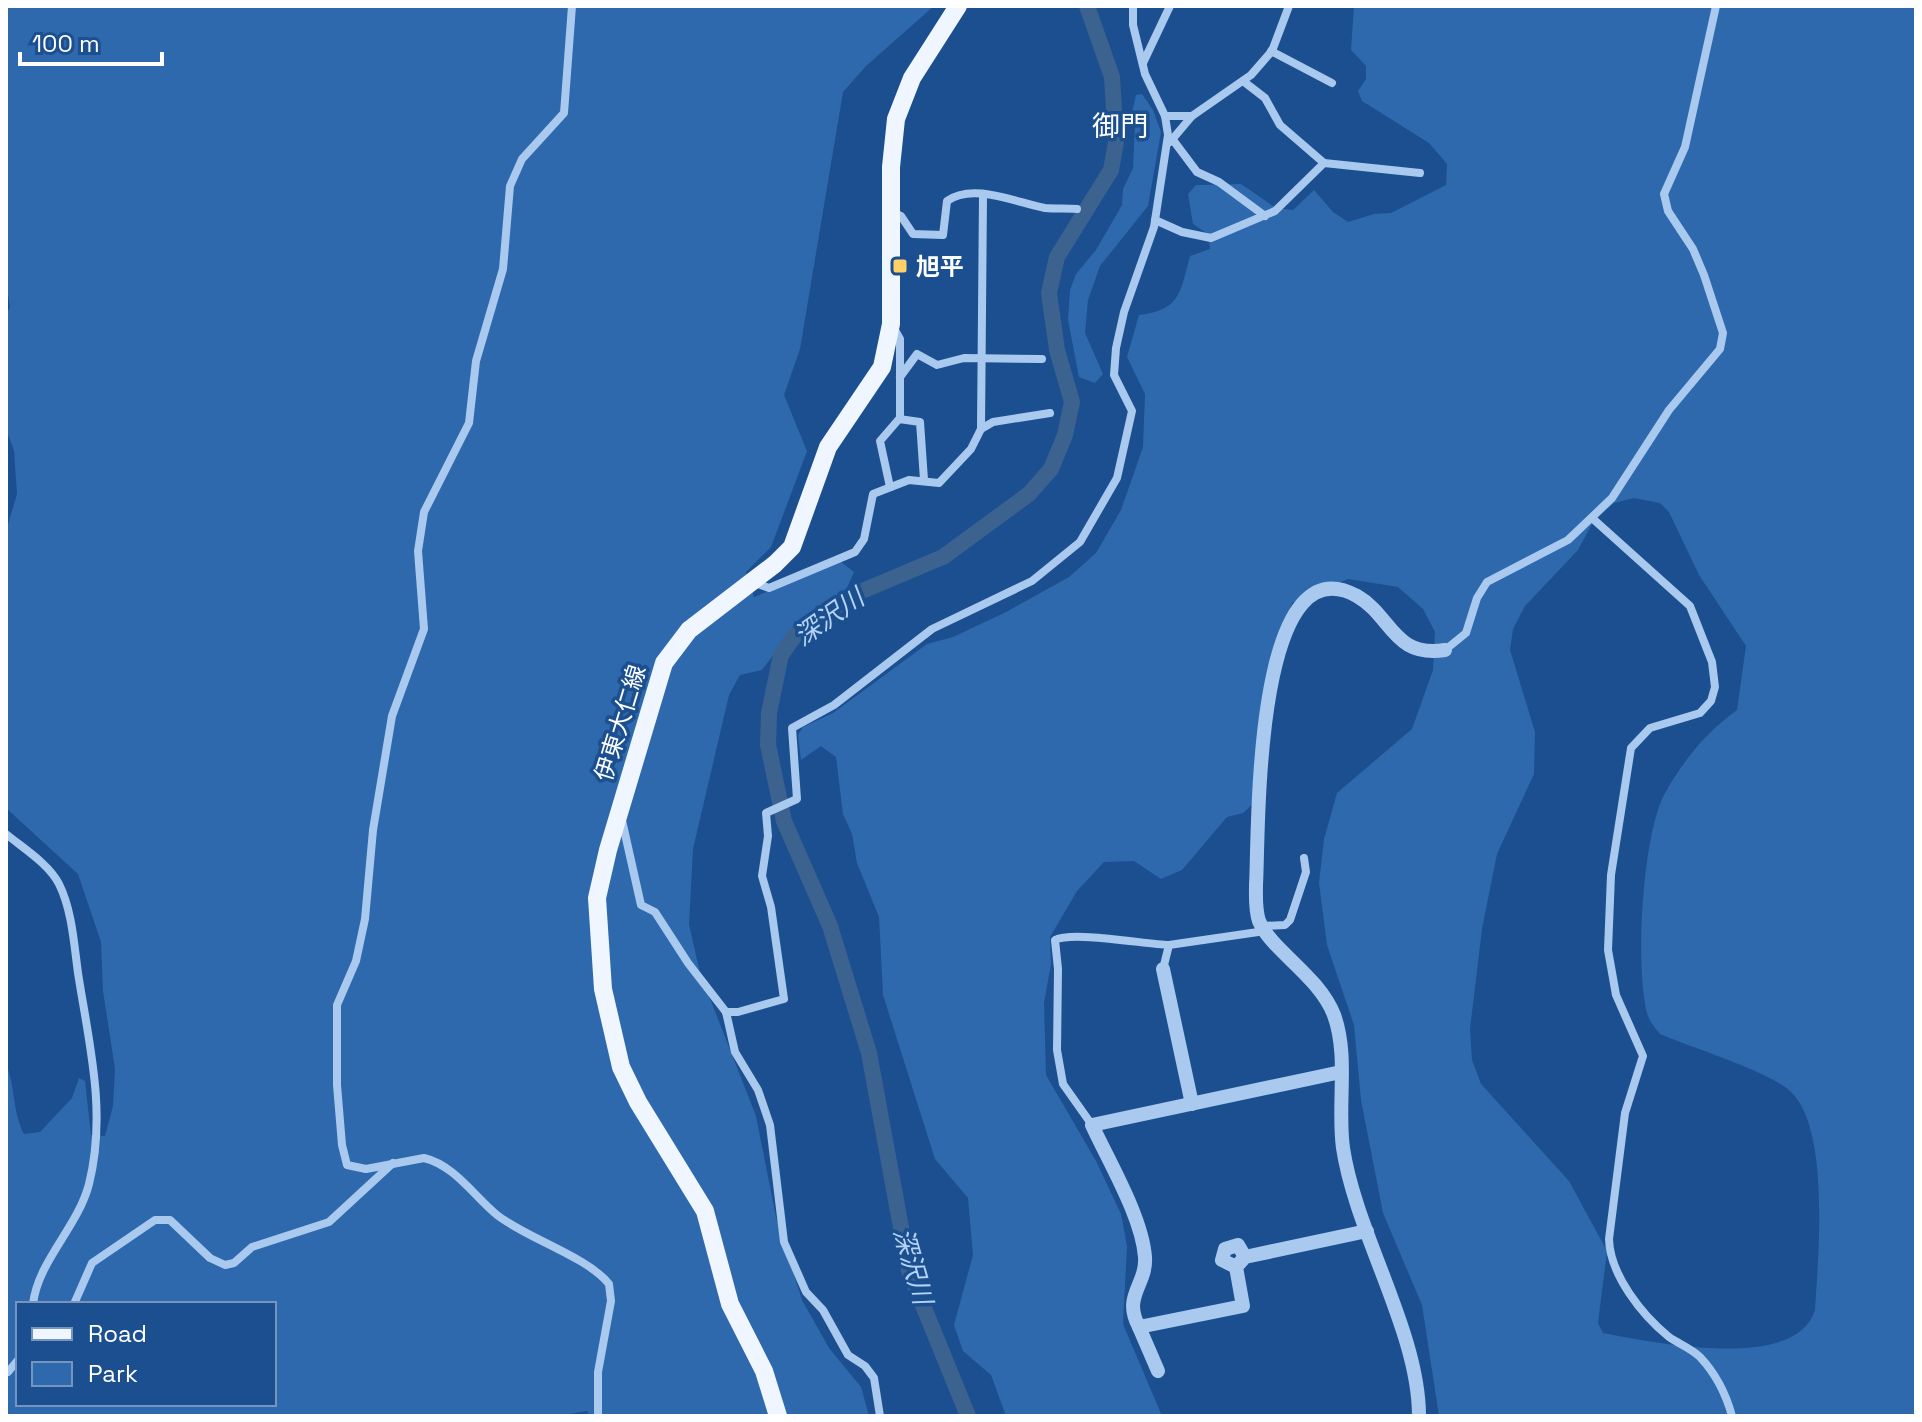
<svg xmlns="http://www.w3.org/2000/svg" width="1922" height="1422" font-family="'Space Grotesk','Noto Sans JP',sans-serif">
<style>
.green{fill:#2e69ad;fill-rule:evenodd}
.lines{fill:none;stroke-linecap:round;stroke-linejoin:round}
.river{stroke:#3c6290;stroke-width:16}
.minor{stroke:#a9c9ee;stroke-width:8}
.tertiary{stroke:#a9c9ee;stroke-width:14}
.primary{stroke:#f0f6ff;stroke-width:18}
.poi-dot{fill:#ffd166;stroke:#1b4f8f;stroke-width:3}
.labels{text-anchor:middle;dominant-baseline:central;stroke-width:7;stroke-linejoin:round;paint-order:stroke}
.poi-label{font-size:24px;font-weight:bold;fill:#fff;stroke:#1b4f8f;text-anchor:start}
.street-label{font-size:24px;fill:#fff;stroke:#1b4f8f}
.water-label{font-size:26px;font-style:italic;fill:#b5d3f5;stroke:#1b4f8f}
.quarter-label{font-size:28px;fill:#fff;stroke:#1b4f8f}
</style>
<rect width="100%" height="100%" fill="#1b4f8f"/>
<!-- green -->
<g class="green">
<path d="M6,6H934L866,66L843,92L800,349L784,395L807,451L771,547L746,572L754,597L841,562L854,572L846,590L824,602L790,633L762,670L740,675L729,695L693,849L689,924L700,973L756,1116L776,1217L802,1300L829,1348L861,1387L869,1416H590L587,1411L558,1416H6V1064C16,1088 12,1111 24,1134L40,1132L72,1098L79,1078L85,1081L91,1135L105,1136L113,1106L115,1069L103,991L101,942L78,874L6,808V531L17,494L14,451L6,429V315L10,307L6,282ZM18,1304H274V1404H18Z"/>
<path d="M1354,6H1916V1416H1439L1422,1305L1383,1213L1361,1100L1354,1025L1327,945L1319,883L1324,839L1337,793L1412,729L1433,670L1435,632L1423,609L1398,587L1348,579L1292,603L1275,660L1258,799L1243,813L1227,817L1182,870L1161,879L1134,861L1104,862L1077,891L1050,937L1051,964L1044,1003L1046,1075L1096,1161L1121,1214L1127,1246L1123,1324L1162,1416H1006L991,1375L963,1351L954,1325L973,1255L968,1198L935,1159L883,995L879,917L857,863L852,834L843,814L836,757L821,746L801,760L798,735L803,727L833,713L927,644L953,637L1006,612L1069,577L1096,553L1121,510L1143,447L1145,394L1127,357L1139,315C1181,310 1180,292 1190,256L1210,249L1208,234L1193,224L1188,194L1196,185L1241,184L1276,208L1293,210L1314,190L1333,212L1348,222L1374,214L1391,213L1446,185L1447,164L1429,143L1362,101L1358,91L1366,79V66L1351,50ZM1634,498L1660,503L1669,512L1699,575L1746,646L1737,710C1707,731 1683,761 1665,793C1642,835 1635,967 1647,1013C1649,1021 1655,1028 1660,1034C1690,1047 1767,1071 1789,1090C1831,1126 1818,1258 1815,1310C1796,1373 1651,1342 1603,1333L1598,1323L1607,1251L1569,1181L1481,1084L1472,1060L1470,1029L1482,929L1497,854L1534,774L1535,732L1510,650L1513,629L1525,606L1578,550L1593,522L1614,503Z"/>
<polygon points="1142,94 1153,110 1161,132 1148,206 1100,266 1088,300 1085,333 1103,374 1095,383 1079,377 1068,320 1070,290 1076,274 1096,250 1122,205 1123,189 1133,168 1135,124 1132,113 1136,95"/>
</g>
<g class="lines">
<!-- river -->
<polyline class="river" points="968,1416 909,1271 869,1053 830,926 784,821 768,745 769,713 781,655 796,634 855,594 943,557 1029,494 1051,469 1065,435 1072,402 1057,350 1049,293 1057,257 1111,170 1116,142 1112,77 1087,6"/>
<!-- minor -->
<g class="minor">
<path d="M572,6L564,113L522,159L510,186L503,269L476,361L469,423L424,512L418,551L424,629L392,716L373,830L365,919L356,961L337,1005V1085L342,1145L347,1165L366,1169L424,1158C454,1165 474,1196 497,1215C526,1238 588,1257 609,1284L611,1301L598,1372V1416"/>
<polyline points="1271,51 1332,83"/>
<polyline points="1143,63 1170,6"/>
<polyline points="1243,81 1265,98 1280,125 1324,163 1420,173"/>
<polyline points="1165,116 1192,116 1251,75 1272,51 1289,6"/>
<polyline points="1173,140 1197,172 1219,182 1265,216"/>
<polyline points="1170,142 1192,116"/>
<path d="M891,211L901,216L913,234L943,235L947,201C973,182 1017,203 1045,208C1056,209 1067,208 1077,209"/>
<polyline points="1155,220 1182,232 1211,238 1275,211 1324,163"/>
<polyline points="892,325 900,339 900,419"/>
<polyline points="900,377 917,354 937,365 964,358 1042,359"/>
<polyline points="981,429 993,422 1050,413"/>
<polyline points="890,487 880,441 899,419 920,422 924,480"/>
<path d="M1592,518L1690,606L1712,662L1715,687L1711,701L1700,713L1650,728L1631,748L1611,875L1608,950L1616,995L1643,1056L1625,1113L1609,1239C1610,1275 1642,1315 1669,1337C1679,1344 1691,1348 1700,1357C1716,1374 1726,1394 1732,1416"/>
<polyline points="753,582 769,588 855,552 864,539 873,494 909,480 939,483 971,449 981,429 983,195"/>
<polyline points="1445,650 1466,633 1477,598 1487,582 1568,540 1612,498 1669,410 1720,349 1723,333 1704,275 1693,249 1668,211 1664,194 1685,147 1716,6"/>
<polyline points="621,816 641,905 655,912 688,963 726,1012 735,1052 758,1090 770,1125 784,1242 806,1292 823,1310 848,1355 865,1366 874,1378 880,1416"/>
<path d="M6,834C23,848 49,864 59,884C72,910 74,944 78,973C89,1044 107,1112 89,1184C78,1227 38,1261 33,1304"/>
<polyline points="1262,926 1285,925 1290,920 1306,872 1304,858"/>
<polyline points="1163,969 1169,945 1265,931"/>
<polyline points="726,1012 738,1012 784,999 771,907 762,876 768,836 766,813 797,799 792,728 834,705 932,629 1032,581 1080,542 1117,478 1132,411 1114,375 1116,348 1124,312 1154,227 1168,135 1165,116 1145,74 1133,25 1133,6"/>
<path d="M1092,1125L1063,1084L1057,1050L1058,969L1055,940C1073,931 1144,944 1169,945"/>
<polyline points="74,1304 92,1263 155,1220 170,1220 210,1258 225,1265 234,1263 252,1247 329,1222 393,1163"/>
<polyline points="8,1372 18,1360"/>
</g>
<!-- tertiary -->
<g class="tertiary">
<polyline points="1163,969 1192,1104"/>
<path d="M1341,1072L1092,1125C1109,1162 1142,1217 1145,1257C1147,1285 1122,1296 1139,1327L1243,1306L1236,1267L1245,1257L1367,1231"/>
<polyline points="1236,1267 1222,1260 1225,1249 1238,1245 1245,1257"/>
<polyline points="1139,1327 1158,1371"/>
<path d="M1419,1416C1419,1332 1356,1234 1343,1148C1337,1105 1349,1056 1334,1015C1319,976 1271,950 1259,921C1255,909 1256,897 1256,885C1259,838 1252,538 1357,596C1392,616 1393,658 1445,650"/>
</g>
<!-- primary -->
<polyline class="primary" points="778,1416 764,1371 730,1304 705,1211 638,1102 621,1067 603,989 597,898 608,850 664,663 689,630 775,564 792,547 828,447 882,367 891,324 891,167 896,119 912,78 958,6"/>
</g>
<!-- markers -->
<rect class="poi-dot" x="892" y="258" width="16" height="16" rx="4"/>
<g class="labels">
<!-- poi labels -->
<g class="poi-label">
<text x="916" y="266">旭平</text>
</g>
<!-- street labels -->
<g class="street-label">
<text transform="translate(620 723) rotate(-73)">伊東大仁線</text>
</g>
<!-- water labels -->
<g class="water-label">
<text transform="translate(829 617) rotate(-35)">深沢川</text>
<text transform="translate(913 1266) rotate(74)">深沢川</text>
</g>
<!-- quarter labels -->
<g class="quarter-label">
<text x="1120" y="126">御門</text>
</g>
</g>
<!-- border -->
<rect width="1922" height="1422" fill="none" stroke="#ffffff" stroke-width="16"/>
<!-- legend -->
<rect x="16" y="1302" width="260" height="104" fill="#1b4f8f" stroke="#7695bc" stroke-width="2"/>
<rect x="32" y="1328" width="40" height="12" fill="#f0f6ff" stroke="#7695bc" stroke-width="2"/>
<text x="88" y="1342" font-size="24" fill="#ffffff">Road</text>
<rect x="32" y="1362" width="40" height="24" fill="#2e69ad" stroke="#7695bc" stroke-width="2"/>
<text x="88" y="1382" font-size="24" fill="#ffffff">Park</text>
<!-- scale -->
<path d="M20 52v12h142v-12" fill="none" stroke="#ffffff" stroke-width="4"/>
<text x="32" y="52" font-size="24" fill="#ffffff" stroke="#1b4f8f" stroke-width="6" paint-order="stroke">100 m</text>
</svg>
